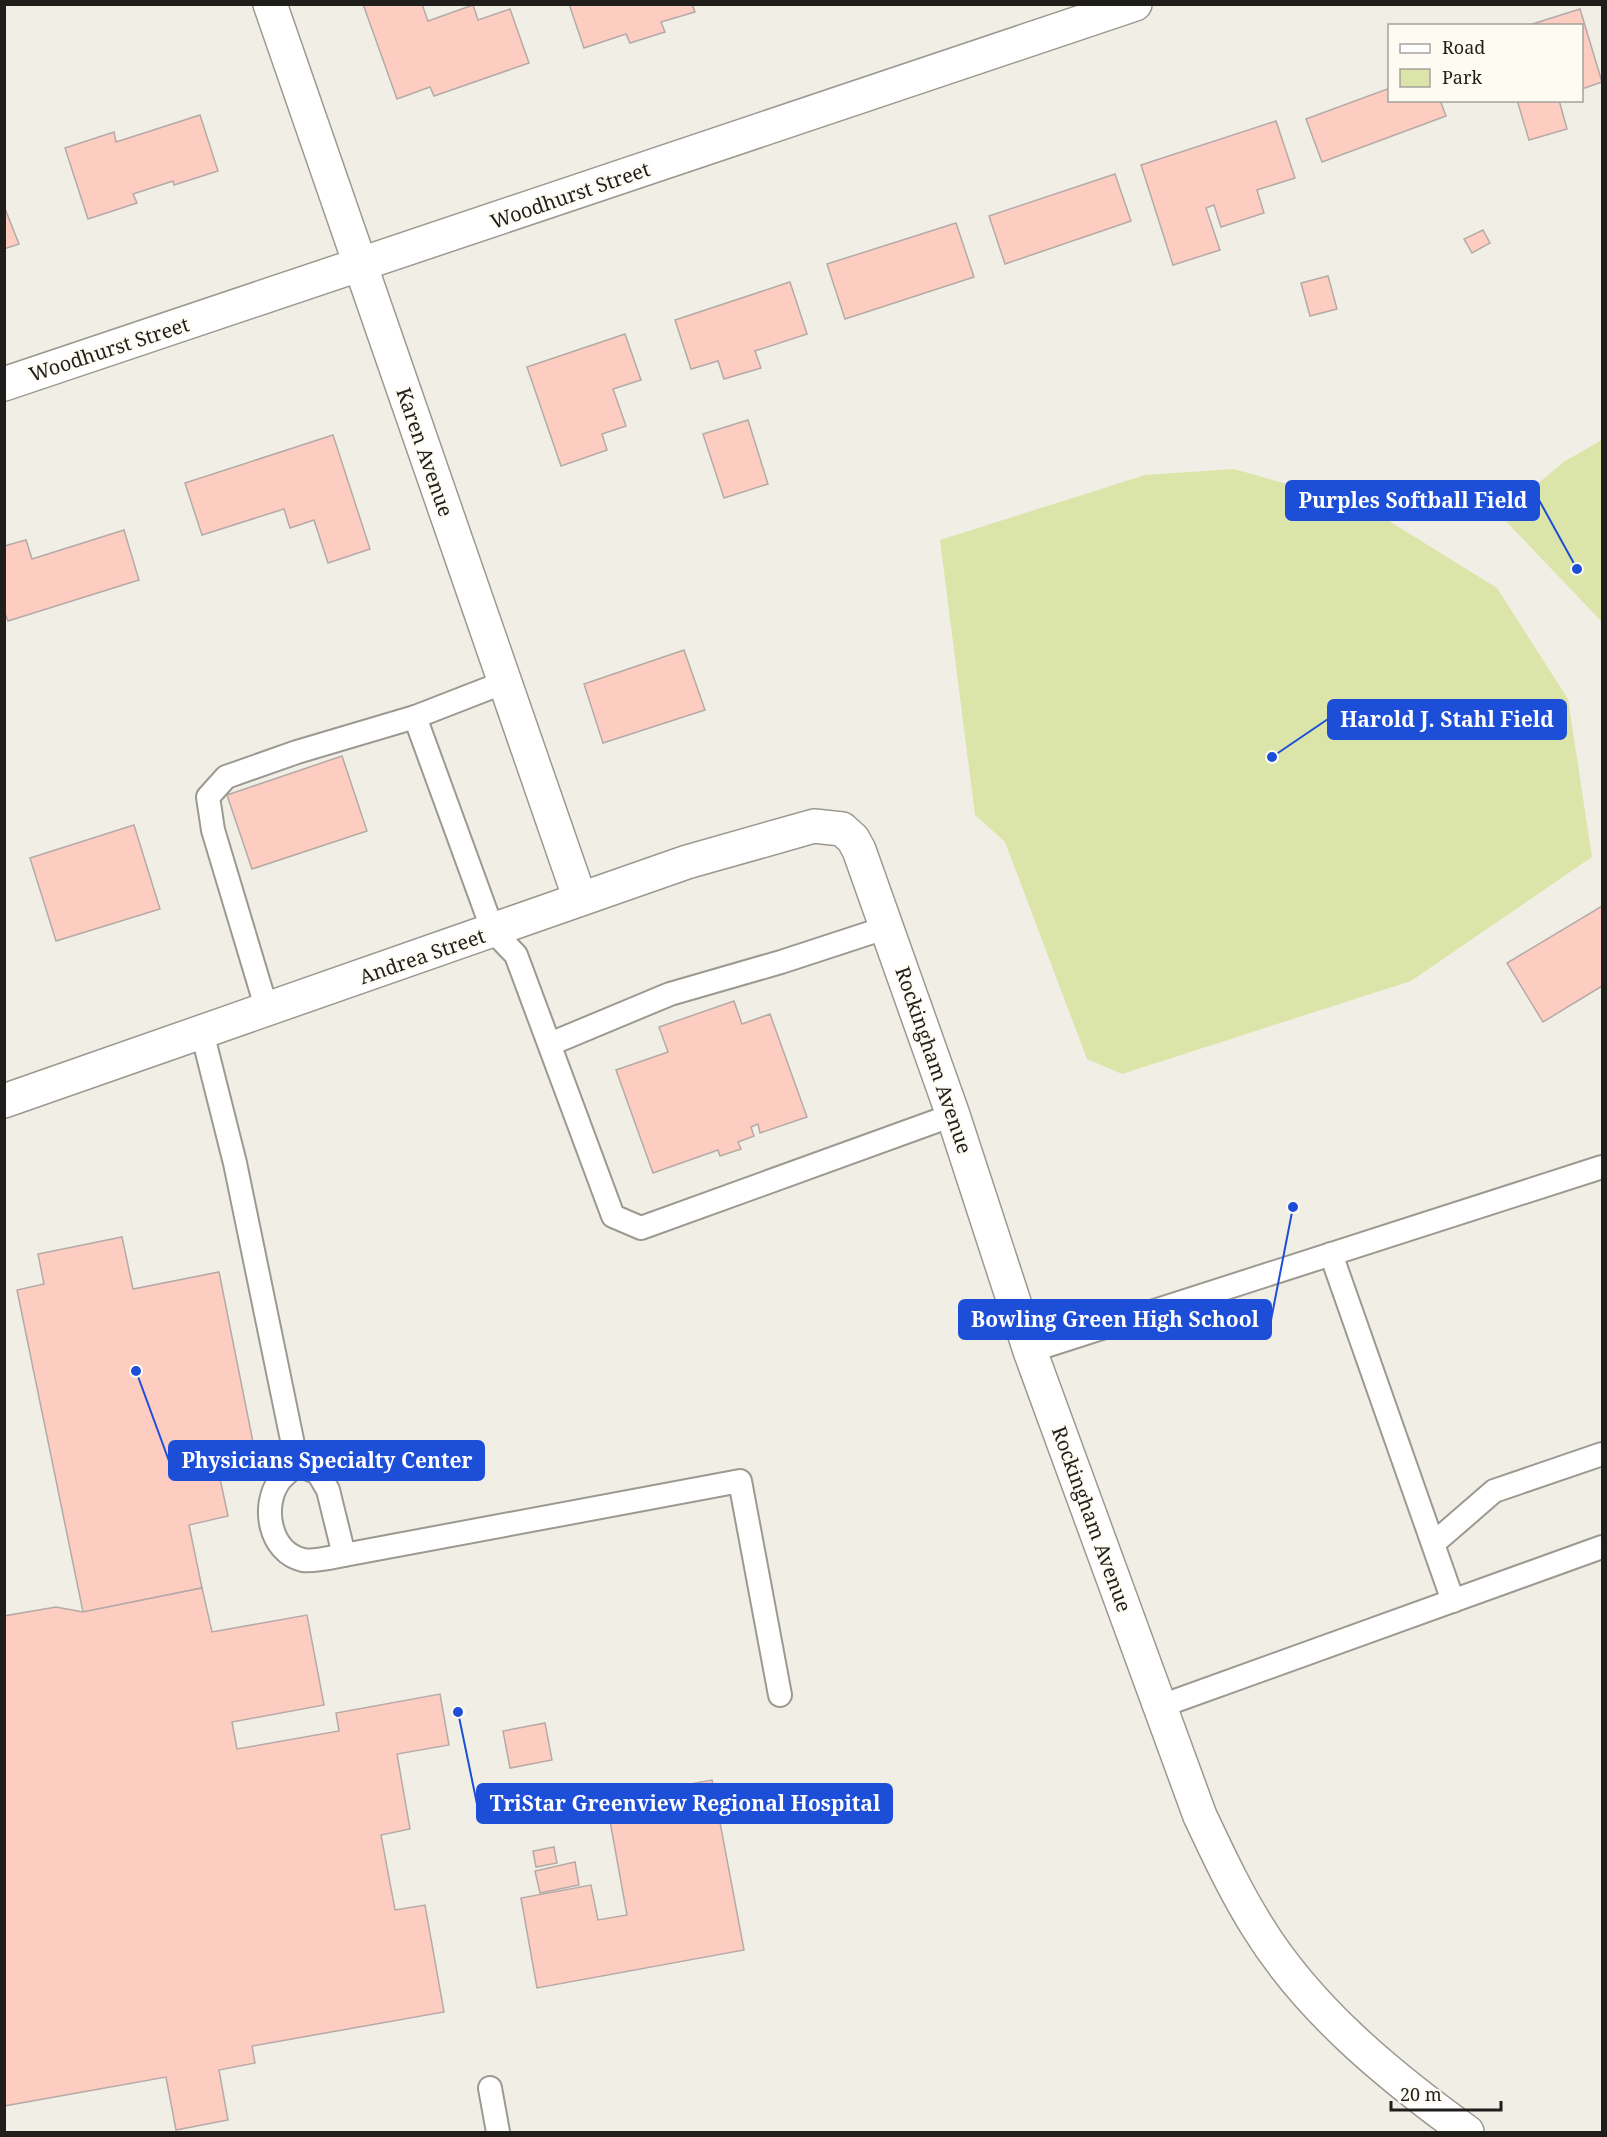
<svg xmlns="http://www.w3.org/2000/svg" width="1607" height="2137" font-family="'Noto Serif',serif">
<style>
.green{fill:#dbe5aa}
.building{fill:#fdcdc2;stroke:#b5aaa7;stroke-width:1.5}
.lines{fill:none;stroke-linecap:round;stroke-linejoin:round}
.service-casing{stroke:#9b9990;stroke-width:26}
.minor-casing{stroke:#9b9990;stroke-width:36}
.service{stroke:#fff;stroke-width:22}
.minor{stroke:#fff;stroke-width:33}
.labels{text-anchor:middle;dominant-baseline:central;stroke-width:4.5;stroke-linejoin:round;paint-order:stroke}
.street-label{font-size:20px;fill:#1f1e1b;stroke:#fefcf2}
.leader{fill:none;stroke:#1d4ed8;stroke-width:2}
.callout-dot{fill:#1d4ed8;stroke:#fefcf2;stroke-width:2}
.callout{fill:#1d4ed8;stroke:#1d4ed8;stroke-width:2}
.callout-label{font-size:21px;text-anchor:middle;font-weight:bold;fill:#fff}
</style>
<rect width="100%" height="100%" fill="#f1efe5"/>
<!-- green -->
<g class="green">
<polygon points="1602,440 1602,622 1500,515 1565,461"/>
<polygon points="1234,469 1365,506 1497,588 1568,699 1592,857 1411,981 1122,1074 1087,1059 1005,842 975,815 940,540 1145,475"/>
</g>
<!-- building -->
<g class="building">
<polygon points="363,4 422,4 428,21 473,5 478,20 510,9 529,63 434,96 430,87 397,99"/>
<polygon points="569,4 692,4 695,12 661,22 665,32 630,43 626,34 584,48"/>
<polygon points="1580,9 1602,82 1582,89 1582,26 1526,26"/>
<polygon points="1390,88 1390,100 1440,100 1446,116 1322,162 1306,119"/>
<polygon points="1517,100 1559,100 1567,129 1529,140"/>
<polygon points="200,115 218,171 174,185 173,181 133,194 137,203 88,219 65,148 114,132 116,142"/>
<polygon points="1276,121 1295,178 1257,190 1264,213 1221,227 1214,205 1206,208 1220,250 1173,265 1141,165"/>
<polygon points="1115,174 1131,221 1005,264 989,216"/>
<polygon points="4,206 19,244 4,249"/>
<polygon points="956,223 974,277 845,319 827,264"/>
<polygon points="1483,230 1490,243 1472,253 1464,239"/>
<polygon points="1328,276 1337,309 1310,316 1301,283"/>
<polygon points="790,282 807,334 755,351 761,368 724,379 718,361 691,369 675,320"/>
<polygon points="625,334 641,380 613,389 626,426 602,434 607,450 561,466 527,367"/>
<polygon points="748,420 768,484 724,498 703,434"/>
<polygon points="333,435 370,549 328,563 314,520 290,528 284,509 202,535 185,483"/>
<polygon points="124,530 139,580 8,621 4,611 4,546 26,540 32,559"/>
<polygon points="684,650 705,710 603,743 584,684"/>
<polygon points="342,756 367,831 252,869 227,795"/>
<polygon points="134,825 160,909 56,941 30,858"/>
<polygon points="1602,906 1602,986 1543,1022 1507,963"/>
<polygon points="734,1001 742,1024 770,1014 807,1117 760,1133 758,1124 751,1127 754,1136 738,1142 741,1149 720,1156 718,1150 653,1173 616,1070 668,1052 659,1027"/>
<polygon points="122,1237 133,1289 219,1272 255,1452 216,1460 228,1516 189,1525 202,1588 83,1612 17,1290 44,1284 38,1254"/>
<polygon points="202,1588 212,1632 307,1615 324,1705 232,1722 237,1749 339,1731 336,1713 440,1694 449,1745 397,1754 410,1829 381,1835 395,1910 425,1905 444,2012 252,2046 255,2063 219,2070 228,2120 176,2130 166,2077 4,2106 4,1616 56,1607 83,1612"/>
<polygon points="545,1723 552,1760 510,1768 503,1731"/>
<polygon points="712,1780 744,1950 537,1988 521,1898 591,1885 598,1920 627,1915 606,1799"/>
<polygon points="554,1847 557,1863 536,1867 533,1851"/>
<polygon points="575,1862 579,1885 540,1893 535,1871"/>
</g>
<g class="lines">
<!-- service casing -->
<g class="service-casing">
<g id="service">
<polyline points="505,682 415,717 493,931 516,955 613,1216 641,1228 953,1115"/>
<polyline points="267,1010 213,830 208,797 226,777 297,752 415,717"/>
<polyline points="202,1032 235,1163 297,1464 318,1473 328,1490 344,1555 740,1481 780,1695"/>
<polyline points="550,1044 670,994 781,962 888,927"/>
<polyline points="1331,1254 1453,1601"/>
<polyline points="1030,1351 1602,1167"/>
<path d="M297,1464C292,1469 285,1474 280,1480C261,1505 269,1552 303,1560C312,1562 334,1557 344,1555"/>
<polyline points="1434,1543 1494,1491 1602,1454"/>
<polyline points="1161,1706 1602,1547"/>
<polyline points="490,2088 498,2132"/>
</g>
</g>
<!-- minor casing -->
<g class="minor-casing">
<g id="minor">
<polyline points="270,4 580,899"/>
<polyline points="4,384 1135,4"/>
<path d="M4,1101L687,862L814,826L842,829L853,839L859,850L953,1115L1030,1351L1200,1816C1218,1854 1235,1891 1257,1926C1308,2009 1388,2075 1467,2132"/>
</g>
</g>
<!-- service -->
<use href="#service" class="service"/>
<!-- minor -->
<use href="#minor" class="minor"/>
</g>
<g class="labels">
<!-- street labels -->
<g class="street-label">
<text transform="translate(570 195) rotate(-19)">Woodhurst Street</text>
<text transform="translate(109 349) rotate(-18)">Woodhurst Street</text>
<text transform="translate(425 452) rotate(71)">Karen Avenue</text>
<text transform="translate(422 956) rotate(-19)">Andrea Street</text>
<text transform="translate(934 1060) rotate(71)">Rockingham Avenue</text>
<text transform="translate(1092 1519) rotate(70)">Rockingham Avenue</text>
</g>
</g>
<!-- callouts -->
<path class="leader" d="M1577 569L1539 500M1272 757L1328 719M1293 1207L1271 1320M136 1371L169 1461M458 1712L477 1804"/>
<g class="callout-dot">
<circle cx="1577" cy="569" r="6"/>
<circle cx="1272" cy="757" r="6"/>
<circle cx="1293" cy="1207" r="6"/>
<circle cx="136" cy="1371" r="6"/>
<circle cx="458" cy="1712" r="6"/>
</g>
<g class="callout">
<rect x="1286" y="481" width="253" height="39" rx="6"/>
<rect x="1328" y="700" width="238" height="39" rx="6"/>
<rect x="959" y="1300" width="312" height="39" rx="6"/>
<rect x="169" y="1441" width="315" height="39" rx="6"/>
<rect x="477" y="1784" width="415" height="39" rx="6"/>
</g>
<g class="callout-label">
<text x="1413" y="508">Purples Softball Field</text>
<text x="1447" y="727">Harold J. Stahl Field</text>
<text x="1115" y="1327">Bowling Green High School</text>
<text x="327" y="1468">Physicians Specialty Center</text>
<text x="685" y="1811">TriStar Greenview Regional Hospital</text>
</g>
<!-- border -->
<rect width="1607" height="2137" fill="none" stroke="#1f1e1b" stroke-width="12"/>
<!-- legend -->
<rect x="1388" y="24" width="195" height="78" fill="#fefcf2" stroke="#a5a39c" stroke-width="1.5"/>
<rect x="1400" y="44" width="30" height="9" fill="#ffffff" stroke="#a5a39c" stroke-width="1.5"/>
<text x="1442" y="54" font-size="18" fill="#1f1e1b">Road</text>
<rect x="1400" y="69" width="30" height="18" fill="#dbe5aa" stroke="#a5a39c" stroke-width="1.5"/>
<text x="1442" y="84" font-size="18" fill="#1f1e1b">Park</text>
<!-- scale -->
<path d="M1391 2101v9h110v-9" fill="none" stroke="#1f1e1b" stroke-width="3"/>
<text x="1400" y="2101" font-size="18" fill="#1f1e1b" stroke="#fefcf2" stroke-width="4.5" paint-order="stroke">20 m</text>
</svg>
